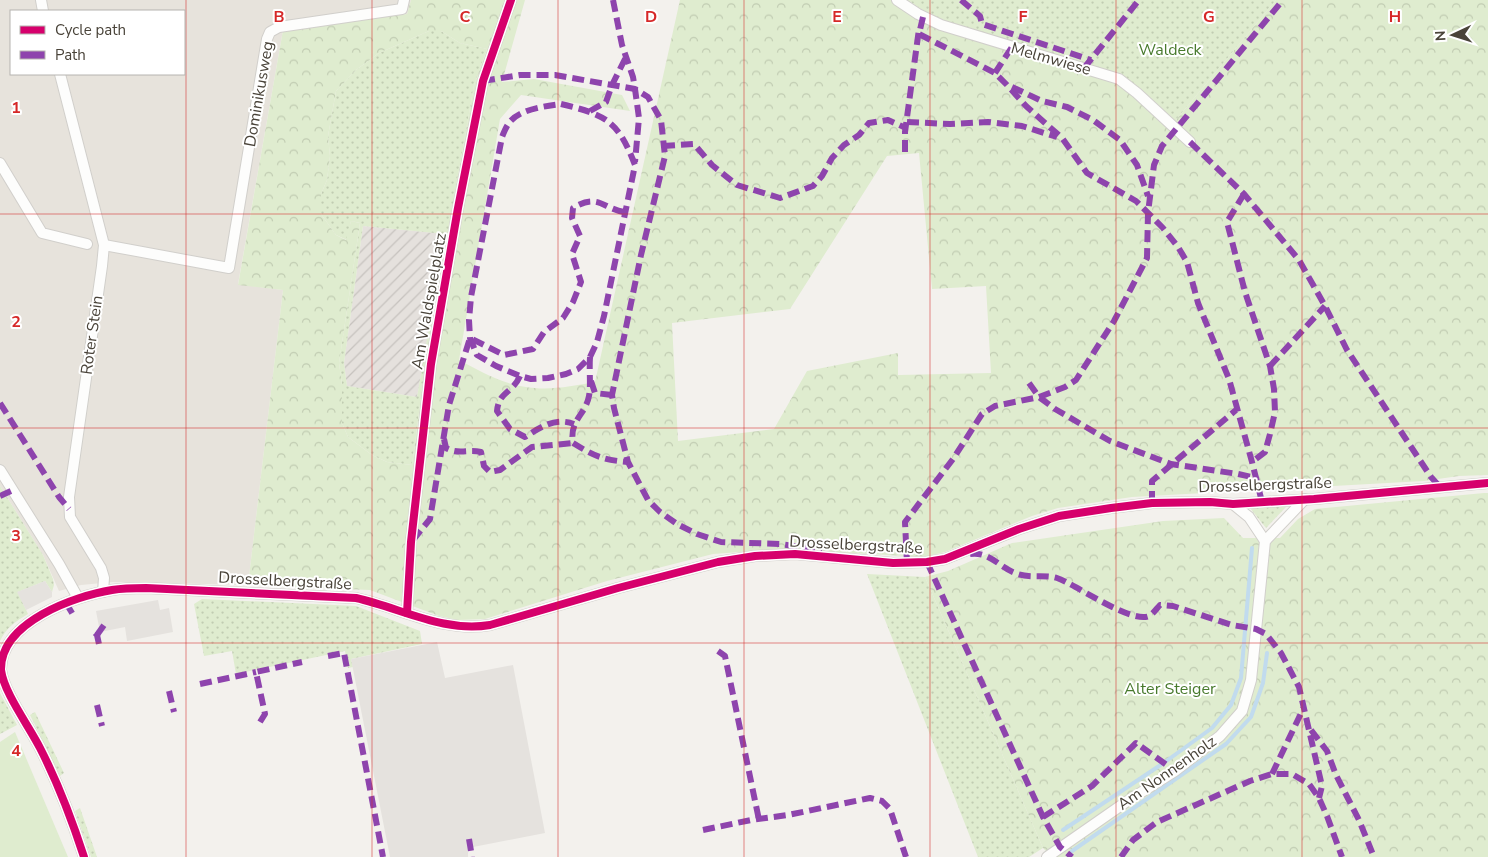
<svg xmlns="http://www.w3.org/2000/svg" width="1488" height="857" font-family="'Nunito Sans',sans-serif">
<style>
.residential{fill:#e7e3dc;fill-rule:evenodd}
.industrial{fill:url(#industrial-furrows)}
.green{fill:url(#green-dots);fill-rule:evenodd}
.forest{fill:url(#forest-crowns);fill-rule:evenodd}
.pitch{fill:#dfeccf}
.parking{fill:#e5e2de}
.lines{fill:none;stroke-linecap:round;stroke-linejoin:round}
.stream{stroke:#c1dbee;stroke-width:4}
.street-casing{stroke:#d1cfcb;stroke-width:12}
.street{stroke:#fdfdfc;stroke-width:10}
.quiet{stroke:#8e44ad;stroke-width:6;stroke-dasharray:12 6;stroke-linecap:butt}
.cycleway-casing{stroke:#fff;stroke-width:11}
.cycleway{stroke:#d6006c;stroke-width:8}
.grid{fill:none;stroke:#d62828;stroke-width:1;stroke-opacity:0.55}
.labels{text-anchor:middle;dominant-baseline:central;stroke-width:4;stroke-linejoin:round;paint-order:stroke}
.park-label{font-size:16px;fill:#487a2d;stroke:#fff}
.street-label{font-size:16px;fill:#494339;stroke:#fff}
.grid-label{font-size:16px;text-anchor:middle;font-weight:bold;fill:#d62828;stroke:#fff;stroke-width:4;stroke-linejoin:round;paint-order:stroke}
</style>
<defs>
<pattern id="industrial-furrows" width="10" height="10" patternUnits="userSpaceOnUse" patternTransform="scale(1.25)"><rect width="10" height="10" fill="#e5e1dd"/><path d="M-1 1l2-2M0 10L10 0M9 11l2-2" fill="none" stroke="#c6c2be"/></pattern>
<pattern id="green-dots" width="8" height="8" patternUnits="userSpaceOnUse" patternTransform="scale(1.25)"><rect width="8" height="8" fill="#dfeccf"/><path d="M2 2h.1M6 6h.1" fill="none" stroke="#c1ccb2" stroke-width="1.8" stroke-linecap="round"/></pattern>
<pattern id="forest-crowns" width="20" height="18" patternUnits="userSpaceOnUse" patternTransform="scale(1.25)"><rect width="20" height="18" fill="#dfeccf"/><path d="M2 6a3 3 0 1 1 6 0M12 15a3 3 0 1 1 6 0" fill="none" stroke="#c1ccb2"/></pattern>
</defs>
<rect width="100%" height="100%" fill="#f3f1ed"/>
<!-- residential -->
<path class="residential" d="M0,0H411L407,14L283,30L238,284L283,290L248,585L113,582L81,585L59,591L43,555L0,486ZM11,11H184V74H11Z"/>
<!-- industrial -->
<polygon class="industrial" points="363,226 446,234 417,397 347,386 344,363"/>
<!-- green -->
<g class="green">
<polygon points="908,0 1276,0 1175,121 1141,89 1121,74 943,20 921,9"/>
<path d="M429,31H441L460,43L487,49L474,85L427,352L412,465L387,462L372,455L348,437L342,423V385L339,363L360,223L351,221L347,240L336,235L321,214V194L327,180L330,156L328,136L336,91L356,70L379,53ZM363,226L445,234L417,397L347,386L344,363Z"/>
<path d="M0,486L43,555L53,579L54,585L52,592L45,581L18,592L28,614C16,621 6,628 0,641Z"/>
<polygon points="1287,506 1266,528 1250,508"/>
<polygon points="867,574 925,577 1043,848 1029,857 978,857"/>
<polygon points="202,599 356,606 420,631 422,644 351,659 353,667 348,668 345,651 236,674 232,651 204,656 194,604"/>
<polygon points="0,693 17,725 0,734"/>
<polygon points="35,712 64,773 60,776 30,715"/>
<polygon points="80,808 97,857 91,857 75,811"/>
</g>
<!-- forest -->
<g class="forest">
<path d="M411,0H525L502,82L534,79L622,95L630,111L521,95L500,119L459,360C480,371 502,384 526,387C549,391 573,386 595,382L680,0H908L921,9L943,20L1122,74L1141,89L1175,121L1276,0H1488V475L1459,476L1424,481L1132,497L1058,508L1032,516L945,552L924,557L780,549L713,554L607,581L485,619L458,620L439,616L370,590L248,585L283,290L238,285L283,30L407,14ZM429,31H441L460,43L487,49L474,85L427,352L412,465L387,462L372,455L348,437L342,423V385L339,363L360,223L351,221L346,240L336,235L321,214V194L327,180L330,156L328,136L336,91L356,70L379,53ZM919,153L932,289L986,286L991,373L898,375V353L807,371L774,429L678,441L672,323L790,309L887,156Z"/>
<polygon points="1484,493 1488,493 1488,857 1052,857 1043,848 925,577 948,571 1012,543 1163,521 1224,518 1243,538 1280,538 1298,519 1315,509"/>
</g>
<!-- pitch -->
<polygon class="pitch" points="15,732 68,857 0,857 0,742"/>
<!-- parking -->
<g class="parking">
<polygon points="45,581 52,592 52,597 26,610 17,592"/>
<polygon points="158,600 160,610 169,608 173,632 127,641 125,627 100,632 96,611"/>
<polygon points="437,642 445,678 513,665 545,833 468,848 468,857 390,857 351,659"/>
</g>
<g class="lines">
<!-- stream -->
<g class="stream">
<polyline points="1063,830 1165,762 1212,728 1231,705 1241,678 1252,548"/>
<polyline points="1072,851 1226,744 1251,717 1263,683 1267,653"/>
</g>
<!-- street casing -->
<g class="street-casing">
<g id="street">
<polyline points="41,0 43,11"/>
<polyline points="897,0 918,14 941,25 1119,79 1137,93 1190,142"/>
<polyline points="60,74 104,245 102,266 69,497 70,517 101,568 104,578 103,592"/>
<polyline points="0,163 42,233 87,244"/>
<polyline points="104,245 229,268 267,39 270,32 279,27 402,9 404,0"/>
<polyline points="0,470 59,564 78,598"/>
<polyline points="1233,504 1249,517 1265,541"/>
<polyline points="407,613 411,542 431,364 458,208 483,81 511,0"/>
<path d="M84,857C72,820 58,783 40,748C29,726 4,693 1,670C0,622 75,596 112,590C124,588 135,588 146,588L356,598C401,608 444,633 490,625L618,588L718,562L755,556L795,554L893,563L927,562L945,559L1019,529L1059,516L1111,508L1152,503L1210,502L1233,504L1314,499L1488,483"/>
<polyline points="1047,857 1126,802 1175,771 1220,736 1242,711 1251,680 1265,541 1305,499"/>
</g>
</g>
<!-- street -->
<use href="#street" class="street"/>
<!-- quiet -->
<g class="quiet">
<polyline points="613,0 622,45 633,77 635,89 639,118 635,162"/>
<polyline points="961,0 980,16 982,24 1091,60"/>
<polyline points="923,17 919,34 995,73 1007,85 1026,106 1062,138 1087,173 1136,201 1163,228 1178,247 1187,262 1198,303 1229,379 1252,462 1262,502"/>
<polyline points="1084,68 1139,0"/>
<polyline points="995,73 1012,47"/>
<polyline points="483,81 520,75 555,75 635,89 648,97 661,120 665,156 641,255 612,395 614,408 628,462 648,500 660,512 677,524 697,534 721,542 780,544 822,550"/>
<polyline points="1012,87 1042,101 1067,107 1093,120 1120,140 1137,165 1148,196"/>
<path d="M561,104C607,115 618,121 635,165L604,316L597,342L590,357L578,369L566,374L548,378L531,379L520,376L496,366L477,355L470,338L469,320L471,297L502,137C504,132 506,127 509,123C519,109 546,106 561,104Z"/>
<polyline points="590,111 606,102 612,85 626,57"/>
<polyline points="907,122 950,124 988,122 1022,126 1057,137"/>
<polyline points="1190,142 1244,194 1299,260 1325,306 1347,350 1431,477 1440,487"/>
<polyline points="663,146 694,144 712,165 737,185 780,198 813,186 822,176 832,158 844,145 859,135 869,123 888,120 906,128"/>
<polyline points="905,152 905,132 919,29"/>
<polyline points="1244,194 1227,222 1245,292 1270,366 1274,389 1275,412 1270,434 1265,452 1252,462"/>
<path d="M590,357C589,369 591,386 589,396C585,416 569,420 573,443C594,456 603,460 628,462"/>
<polyline points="1270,366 1325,306"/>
<path d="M520,376C512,394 499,391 497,411L510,429L525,437C541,427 555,417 574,424"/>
<polyline points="591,381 595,393 612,395"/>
<polyline points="1029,383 1039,397 1055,409 1110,441 1171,464 1238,474 1256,478"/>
<polyline points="0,403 59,497 69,509"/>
<path d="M444,439L446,448C459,455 467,449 481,452L484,466L490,472L500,470L532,447L573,443"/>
<polyline points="0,496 13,490"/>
<polyline points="1152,503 1152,481 1236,410"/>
<path d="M413,540L430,519L449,405L470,338L504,355L533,349L544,332L563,318L573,302L581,282L572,254L580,236L572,218L573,208C598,193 602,208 624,212"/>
<path d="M970,554C989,551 999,567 1015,573C1029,579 1045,574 1057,578C1075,584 1131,624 1149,616C1153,614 1157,608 1160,605L1173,606L1232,625L1256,629L1266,634L1281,653L1299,687L1322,786L1319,798"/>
<polyline points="927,562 1043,817 1060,847 1072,857"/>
<polyline points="907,563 905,522 953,459 982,414 995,406 1039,397 1065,387 1076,380 1114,321 1147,258 1148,213 1154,165 1162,146 1283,0"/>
<polyline points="66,603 75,618"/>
<polyline points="95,633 97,635 100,649"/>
<polyline points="97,635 104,625"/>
<polyline points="718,651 725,656 759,820"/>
<polyline points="328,656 344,653 383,857"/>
<polyline points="200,684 256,672"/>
<polyline points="169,691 174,712"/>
<polyline points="97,705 102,726"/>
<polyline points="260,722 265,714 256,672 302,662"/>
<polyline points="1311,730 1327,751 1336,775 1359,820 1374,857"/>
<polyline points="1272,774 1304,707"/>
<polyline points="1043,817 1092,786 1136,743 1175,771"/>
<polyline points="703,830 751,820 788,815 870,798 882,801 890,809 906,857"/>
<polyline points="469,839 472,857"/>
<polyline points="1121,857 1133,840 1157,822 1250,781 1272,774 1292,774 1309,784 1319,798 1327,816 1342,857"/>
</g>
<!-- cycleway casing -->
<g class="cycleway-casing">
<g id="cycleway">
<polyline points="407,613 411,542 431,364 458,208 483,81 511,0"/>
<path d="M84,857C72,820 58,783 40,748C29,726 4,693 1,670C0,622 75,596 112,590C124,588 135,588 146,588L356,598C401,608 444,633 490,625L618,588L718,562L755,556L795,554L893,563L927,562L945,559L1019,529L1059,516L1111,508L1152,503L1210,502L1233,504L1314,499L1488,483"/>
</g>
</g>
<!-- cycleway -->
<use href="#cycleway" class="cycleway"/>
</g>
<!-- grid -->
<path class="grid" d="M186,0V857M372,0V857M558,0V857M744,0V857M930,0V857M1116,0V857M1302,0V857M0,214H1488M0,428H1488M0,643H1488"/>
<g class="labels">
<!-- park labels -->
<g class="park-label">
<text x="1170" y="50">Waldeck</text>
<text x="1170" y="689">Alter Steiger</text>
</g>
<!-- street labels -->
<g class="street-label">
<text transform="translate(1051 59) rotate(16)">Melmwiese</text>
<text transform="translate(259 94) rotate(-80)">Dominikusweg</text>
<text transform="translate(429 301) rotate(-80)">Am Waldspielplatz</text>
<text transform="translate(92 335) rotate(-82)">Roter Stein</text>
<text transform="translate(1265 485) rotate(-2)">Drosselbergstraße</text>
<text transform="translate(856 545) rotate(3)">Drosselbergstraße</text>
<text transform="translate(285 581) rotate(3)">Drosselbergstraße</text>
<text transform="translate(1167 773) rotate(-35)">Am Nonnenholz</text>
</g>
</g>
<g class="grid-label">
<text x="279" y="22">B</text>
<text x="465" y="22">C</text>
<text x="651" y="22">D</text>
<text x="837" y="22">E</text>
<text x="1023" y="22">F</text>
<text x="1209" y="22">G</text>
<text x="1395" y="22">H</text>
<text x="16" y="113">1</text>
<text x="16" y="327">2</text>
<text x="16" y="541">3</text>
<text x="16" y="756">4</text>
</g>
<!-- legend -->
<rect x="10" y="10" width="175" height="65" fill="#ffffff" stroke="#b6b4b0"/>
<rect x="20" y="26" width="25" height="8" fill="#d6006c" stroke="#b6b4b0"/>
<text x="55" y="35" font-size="15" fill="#494339">Cycle path</text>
<rect x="20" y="51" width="25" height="8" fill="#8e44ad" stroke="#b6b4b0"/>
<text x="55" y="60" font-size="15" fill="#494339">Path</text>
<!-- north arrow -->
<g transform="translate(1453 35) rotate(266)" stroke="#ffffff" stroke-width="4" paint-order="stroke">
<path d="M0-4L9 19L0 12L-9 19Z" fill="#494339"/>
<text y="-8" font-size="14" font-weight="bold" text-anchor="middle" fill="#494339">N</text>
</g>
</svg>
